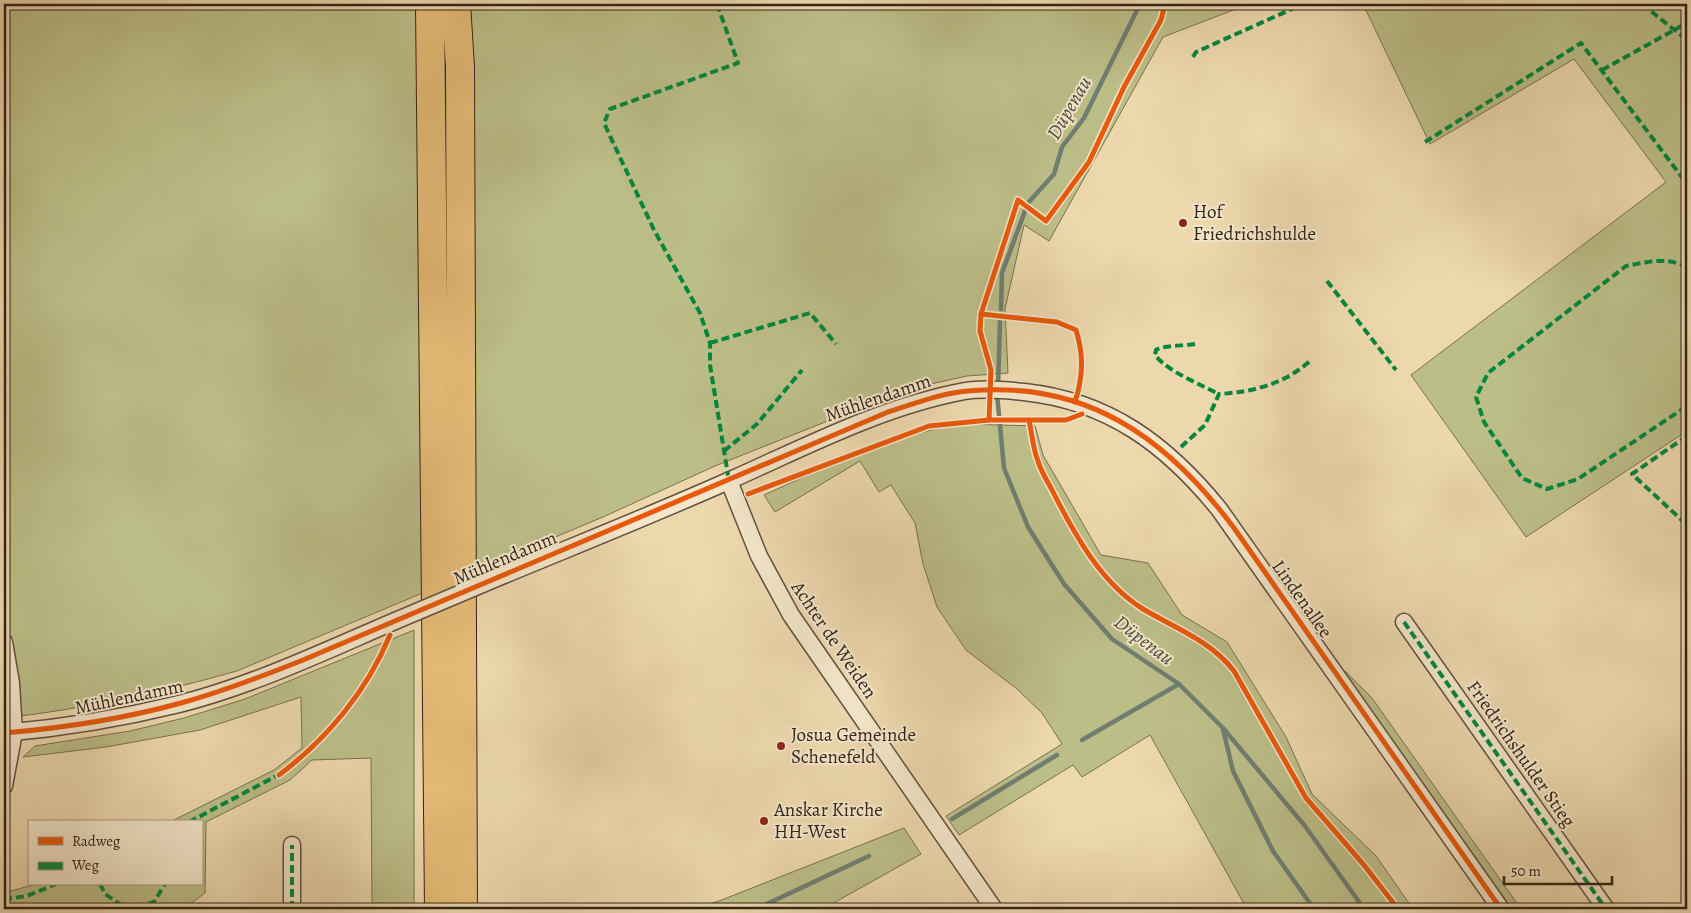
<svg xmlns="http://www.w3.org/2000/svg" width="1691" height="913" font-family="Alegreya,serif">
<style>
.green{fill:#bcbe88;stroke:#787151}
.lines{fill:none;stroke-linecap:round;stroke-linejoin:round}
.stream{stroke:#707e71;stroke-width:4.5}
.street-casing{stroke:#62513f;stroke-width:19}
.highway-casing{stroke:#33241a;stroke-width:30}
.street{stroke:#f3e6ca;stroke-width:16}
.highway{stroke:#e6bc77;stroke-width:28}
.street-bridge-casing{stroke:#62513f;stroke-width:19;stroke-linecap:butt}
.street-bridge{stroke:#f3e6ca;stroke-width:16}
.quiet{stroke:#00873e;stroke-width:4;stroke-dasharray:8 4;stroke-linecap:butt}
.cycleway-casing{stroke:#f3e6ca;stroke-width:8}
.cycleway{stroke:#e8590c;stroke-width:5}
.poi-dot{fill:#8f2418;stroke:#f3e6ca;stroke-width:2}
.labels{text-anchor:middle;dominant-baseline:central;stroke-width:4;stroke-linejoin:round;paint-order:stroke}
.poi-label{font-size:19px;fill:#33241a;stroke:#f3e6ca;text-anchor:start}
.street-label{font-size:19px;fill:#33241a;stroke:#f3e6ca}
.water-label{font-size:20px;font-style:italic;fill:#4c4a3e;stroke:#f3e6ca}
</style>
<rect width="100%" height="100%" fill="#edd8ae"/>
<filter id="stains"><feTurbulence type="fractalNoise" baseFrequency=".004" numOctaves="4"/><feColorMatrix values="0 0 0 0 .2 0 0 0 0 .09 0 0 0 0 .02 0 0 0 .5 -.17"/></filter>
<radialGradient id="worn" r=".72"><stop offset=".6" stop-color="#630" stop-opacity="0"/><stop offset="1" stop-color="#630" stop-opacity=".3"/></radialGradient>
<!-- green -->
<g class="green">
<path d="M4,4H1249L1163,37L1049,241L1024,225L1005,309L1008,373L967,376L908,389L715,466L603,517L237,671C160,693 83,709 4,718Z"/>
<polygon points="1363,4 1687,4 1687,431 1526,537 1411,375 1666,182 1574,59 1430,144"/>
<path d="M960,424L1035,426L1043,455L1101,555L1148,563L1182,615L1227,642L1286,737L1312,794L1376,856L1413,909H1247L1150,735L1082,777L1073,765L959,835L946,816L1062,744L1042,713L1017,689L966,650L937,607L923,564L915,523L891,485L879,492L860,461L775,512L764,495C828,466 891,436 960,424Z"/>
<polygon points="414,630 414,909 372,909 371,758 312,760 290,780 206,822 205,893 183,909 4,909 4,893 36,884 201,884 201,822 170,822 274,770 302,748 301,697 200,730 106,747 23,757 35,746 130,731 184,718 245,699"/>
<polygon points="1345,671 1372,698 1521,909 1509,909 1343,673"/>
<polygon points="904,828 921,854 823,909 691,909 719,901"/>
</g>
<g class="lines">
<!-- stream -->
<g class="stream">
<polyline points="1001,309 1002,273 1028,203 1054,174 1062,147 1084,118 1140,4"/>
<polyline points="998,387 1000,322"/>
<polyline points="997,394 1004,468 1028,527 1064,584 1112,639 1179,684 1223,728 1305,826 1364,909"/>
<polyline points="1223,729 1233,771 1273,851 1314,909"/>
<polyline points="1082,740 1179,684"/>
<polyline points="952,819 1057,755"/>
<polyline points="756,909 869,856"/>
</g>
<!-- street casing -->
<g class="street-casing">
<g id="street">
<polyline points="729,481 759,556 791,615 994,909"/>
<path d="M504,575C581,543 659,512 735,478C809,445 884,406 965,391C983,388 1006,390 1024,392C1109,401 1167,445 1219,509L1501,909"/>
<polyline points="1404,622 1606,909"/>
<polyline points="4,642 11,683 14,732 4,786"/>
<path d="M4,733C62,728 122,718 179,704C254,685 325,651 395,621"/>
<polyline points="292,909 292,845"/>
</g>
</g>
<!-- highway casing -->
<g class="highway-casing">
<g id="highway">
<polyline points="430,4 439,909"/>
<polyline points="456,4 460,67 463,909"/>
</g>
</g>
<!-- street -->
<use href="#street" class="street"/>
<!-- highway -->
<use href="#highway" class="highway"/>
<!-- street-bridge casing -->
<g class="street-bridge-casing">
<polyline id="street-bridge" points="395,621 504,575"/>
</g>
<!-- street-bridge -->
<use href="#street-bridge" class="street-bridge"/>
<!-- quiet -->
<g class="quiet">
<polyline points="717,4 738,63 610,109 604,123 654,230 700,313 710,343 710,365 729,481"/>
<polyline points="1642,4 1687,40"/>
<polyline points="1193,57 1196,52 1303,4"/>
<polyline points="1602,70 1687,23"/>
<polyline points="1425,142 1581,43 1687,184"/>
<path d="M1687,268C1669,256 1646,262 1626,266L1488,373L1476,397L1484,422L1522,478L1547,489L1578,479L1687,406"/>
<polyline points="1327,281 1396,370"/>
<polyline points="710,343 810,313 836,344"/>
<path d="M1195,344C1184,346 1164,345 1156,350L1155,355C1167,371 1201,385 1219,394"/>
<polyline points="1687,436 1632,474 1687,525"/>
<path d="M1181,447L1205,425L1219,394C1253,392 1284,384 1310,361"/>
<polyline points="724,451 757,424 802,370"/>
<polyline points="1404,622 1606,909"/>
<polyline points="189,822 282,773"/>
<polyline points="100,884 105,894 127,909 154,902 165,884"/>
<polyline points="4,899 27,896 56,884"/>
<polyline points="292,909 292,845"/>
</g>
<!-- cycleway casing -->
<g class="cycleway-casing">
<g id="cycleway">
<path d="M981,314L1057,322L1076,330C1084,355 1083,377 1075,402"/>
<polyline points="989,420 991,370 980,331 981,314 1018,200 1046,221 1089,162 1124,87 1161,20 1165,4"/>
<path d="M1029,420C1032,434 1033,449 1038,461C1041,472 1048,482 1053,492C1075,535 1101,583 1143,609C1175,628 1211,641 1234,671L1306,798L1364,865L1398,909"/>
<polyline points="748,494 929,426 989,420 1066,420 1082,414"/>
<path d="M4,733C63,728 123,719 181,703C222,692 263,676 303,660L888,412C914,404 941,393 968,391C1086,380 1166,437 1234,528L1501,909"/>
<path d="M279,775C327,739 367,691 390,635"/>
</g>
</g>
<!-- cycleway -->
<use href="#cycleway" class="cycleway"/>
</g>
<!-- markers -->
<g class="poi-dot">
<circle cx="1183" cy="223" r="5"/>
<circle cx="781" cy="746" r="5"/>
<circle cx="764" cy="821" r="5"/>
</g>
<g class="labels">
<!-- poi labels -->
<g class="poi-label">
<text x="1193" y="212">Hof<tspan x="1193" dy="22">Friedrichshulde</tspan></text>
<text x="791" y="735">Josua Gemeinde<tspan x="791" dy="22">Schenefeld</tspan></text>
<text x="774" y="810">Anskar Kirche<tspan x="774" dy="22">HH-West</tspan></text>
</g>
<!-- street labels -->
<g class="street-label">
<text transform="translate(878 398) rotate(-19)">Mühlendamm</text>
<text transform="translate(505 558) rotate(-23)">Mühlendamm</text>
<text transform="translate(1302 599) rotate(55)">Lindenallee</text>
<text transform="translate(834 640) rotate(56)">Achter de Weiden</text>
<text transform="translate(129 697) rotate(-12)">Mühlendamm</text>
<text transform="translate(1521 754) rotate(55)">Friedrichshulder Stieg</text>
</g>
<!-- water labels -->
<g class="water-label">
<text transform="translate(1069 108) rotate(-60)">Düpenau</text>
<text transform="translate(1144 640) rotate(37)">Düpenau</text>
</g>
</g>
<!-- margin -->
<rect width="1691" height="913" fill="none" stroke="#edd8ae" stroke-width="20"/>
<rect x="5" y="5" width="1681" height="903" fill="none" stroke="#33241a" stroke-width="2.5"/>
<rect x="10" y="10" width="1671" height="893" fill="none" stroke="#33241a"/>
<!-- legend -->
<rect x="28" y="820" width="175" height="65" fill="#f3e6ca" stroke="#a69884"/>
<rect x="38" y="837" width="25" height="8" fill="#e8590c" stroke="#a69884"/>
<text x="72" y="846" font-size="15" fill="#33241a">Radweg</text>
<rect x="38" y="862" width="25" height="8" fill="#00873e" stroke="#a69884"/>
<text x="72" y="870" font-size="15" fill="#33241a">Weg</text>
<!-- scale -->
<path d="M1504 876v8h108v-8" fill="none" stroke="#33241a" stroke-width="2.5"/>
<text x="1511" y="876" font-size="15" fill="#33241a" stroke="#f3e6ca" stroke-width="4" paint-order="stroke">50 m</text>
<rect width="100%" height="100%" filter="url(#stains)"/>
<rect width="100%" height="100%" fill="url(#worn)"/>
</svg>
